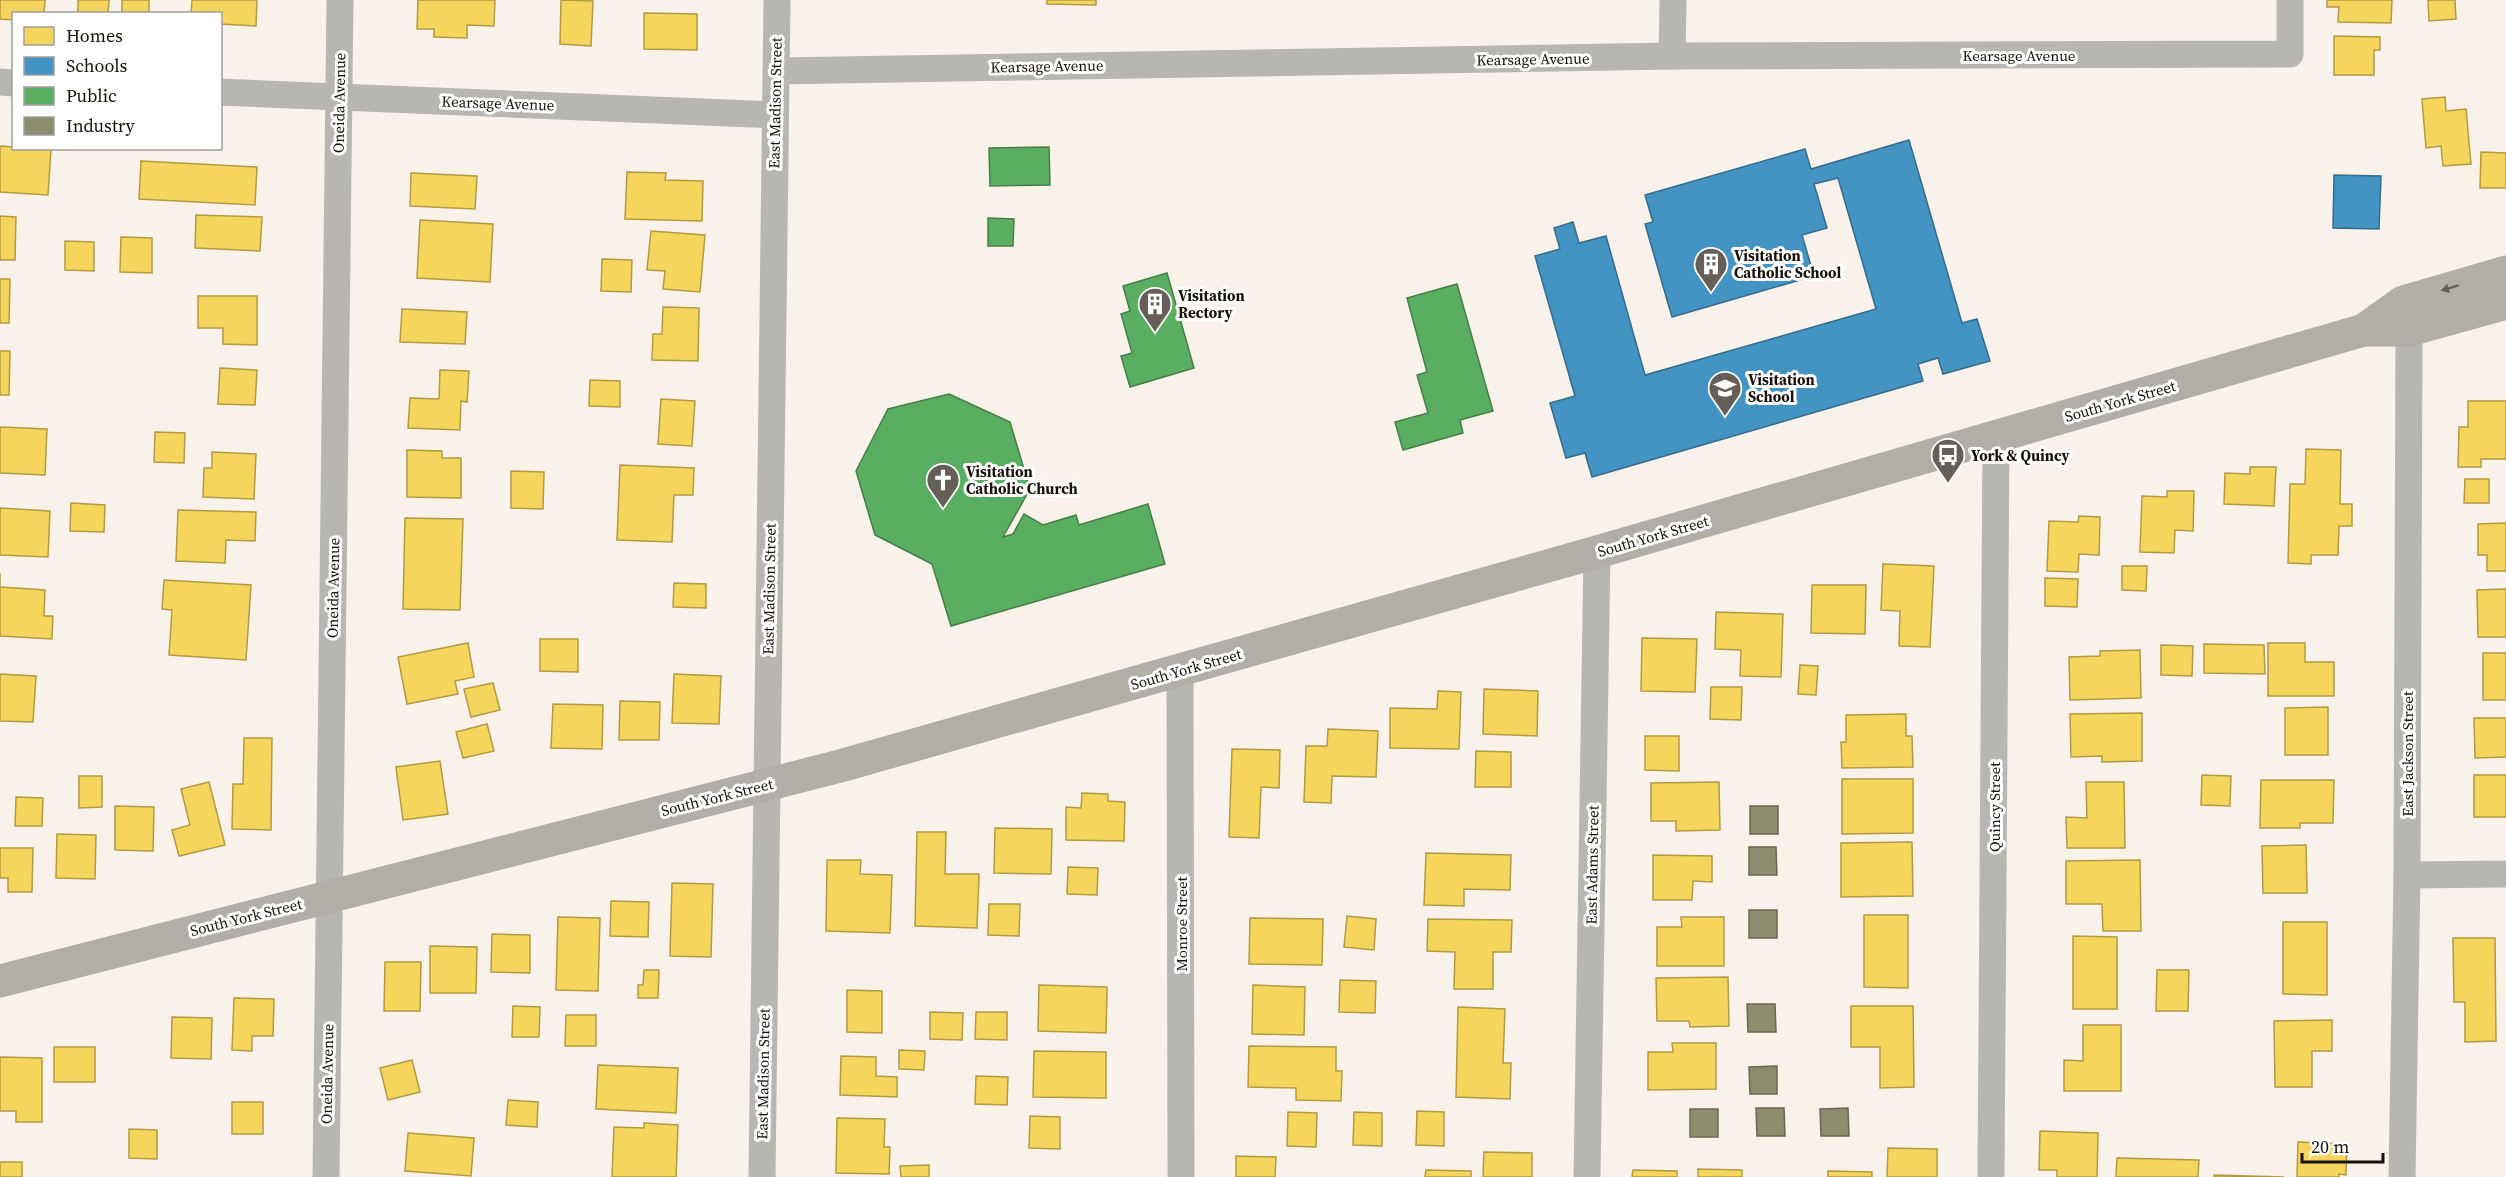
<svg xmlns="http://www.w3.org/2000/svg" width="2506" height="1177" font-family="'Source Serif 4',serif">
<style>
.homes{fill:#f6d55c;stroke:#b39a43;stroke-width:1.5}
.schools{fill:#4393c3;stroke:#366c8b;stroke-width:1.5}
.public{fill:#5aae61;stroke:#467f46;stroke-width:1.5}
.industry{fill:#8c8c6e;stroke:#69674f;stroke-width:1.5}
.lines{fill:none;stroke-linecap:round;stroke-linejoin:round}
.minor{stroke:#b8b6b1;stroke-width:27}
.major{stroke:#b1aea8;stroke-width:33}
.oneway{fill:#645f58}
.labels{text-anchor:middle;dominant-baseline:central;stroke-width:6;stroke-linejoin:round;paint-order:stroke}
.street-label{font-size:15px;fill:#161008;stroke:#fff}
.poi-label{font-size:15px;font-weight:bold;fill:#161008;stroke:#fff;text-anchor:start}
</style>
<rect width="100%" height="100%" fill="#f9f2eb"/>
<!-- homes -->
<g class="homes">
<polygon points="0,0 45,0 44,14 14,14 14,20 0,19"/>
<polygon points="78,0 109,0 108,14 78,14"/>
<rect x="122" y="0" width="27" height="14"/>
<polygon points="192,0 257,0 256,26 220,24 220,14 191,14"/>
<polygon points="418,0 495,0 494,26 467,25 467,38 434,37 434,29 417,29"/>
<polygon points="561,0 593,1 591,46 560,44"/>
<polygon points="1047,0 1096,0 1096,5 1047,4"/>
<polygon points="2327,0 2392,0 2391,23 2338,22 2339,7 2327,7"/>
<polygon points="2428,0 2455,0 2456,19 2429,21"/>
<polygon points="644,13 697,14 697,50 644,49"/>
<polygon points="2334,36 2380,37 2380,50 2374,50 2374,75 2334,75"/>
<polygon points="2445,97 2446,111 2466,109 2471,164 2443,166 2441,146 2426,148 2422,99"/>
<polygon points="0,146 14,147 14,148 51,149 48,195 0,192"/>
<polygon points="2481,152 2506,153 2506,188 2480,188"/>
<polygon points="141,161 257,167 255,205 139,199"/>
<polygon points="627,172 666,173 665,180 703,181 702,221 625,219"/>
<polygon points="411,173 477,176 475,209 410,206"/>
<polygon points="196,215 262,217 260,251 195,248"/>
<polygon points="0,216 16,217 15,260 0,260"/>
<polygon points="420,220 493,224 490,282 417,278"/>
<polygon points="651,231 705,235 700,292 663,289 665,271 647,270"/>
<polygon points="121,237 152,238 152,273 120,272"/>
<polygon points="65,241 94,242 94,271 65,270"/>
<polygon points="602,259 632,260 631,292 601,291"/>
<polygon points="0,279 10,279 9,323 0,323"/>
<polygon points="198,296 257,296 257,345 223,344 223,328 198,328"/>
<polygon points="663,307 699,308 698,361 652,360 653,334 662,334"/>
<polygon points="402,309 467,312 465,344 400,342"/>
<polygon points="0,351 10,351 9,395 0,395"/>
<polygon points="220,368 257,370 255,405 218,404"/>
<polygon points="440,370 469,371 467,402 461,401 460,430 408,428 410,398 439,399"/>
<polygon points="590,380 620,381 620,407 589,406"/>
<polygon points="661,399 695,401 692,446 658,444"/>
<polygon points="2468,401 2506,401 2506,459 2481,459 2481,467 2458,467 2459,427 2468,427"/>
<polygon points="0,427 47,429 45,475 0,473"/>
<polygon points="155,432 185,433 184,463 154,462"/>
<polygon points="2306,449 2341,450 2340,504 2352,504 2352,526 2339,526 2338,555 2311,555 2311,564 2288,563 2290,484 2305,484"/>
<polygon points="407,450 442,451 442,458 461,458 461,498 407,497"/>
<polygon points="212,452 256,454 254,499 203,497 204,468 212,468"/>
<polygon points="620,465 694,468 693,495 674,495 672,542 617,540"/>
<polygon points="2250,467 2276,467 2274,506 2224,504 2225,473 2250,474"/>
<polygon points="511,471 544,472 543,509 511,508"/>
<polygon points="2465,479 2489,479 2489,503 2464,503"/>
<polygon points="2167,491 2194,491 2193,531 2175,530 2174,553 2140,552 2142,496 2167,497"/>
<polygon points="71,503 105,505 104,532 70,531"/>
<polygon points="0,508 50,511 48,557 0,555"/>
<polygon points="178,510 256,512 255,541 226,540 225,563 176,561"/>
<polygon points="2079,516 2100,517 2099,555 2079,554 2078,572 2047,571 2049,521 2078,522"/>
<polygon points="405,518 463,519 460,610 403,609"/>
<polygon points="2506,523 2506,571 2487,571 2487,555 2478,555 2478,524"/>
<polygon points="1883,564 1934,566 1930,647 1899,646 1900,611 1881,610"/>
<polygon points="2122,566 2147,566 2146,591 2122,590"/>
<polygon points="0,573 0,587 45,590 44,616 53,616 52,639 0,636"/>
<polygon points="2045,578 2078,579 2077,607 2045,606"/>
<polygon points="164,580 251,585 246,660 169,655 172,610 162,609"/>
<polygon points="674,583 706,584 706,608 673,607"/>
<polygon points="1812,585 1866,585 1865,634 1811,633"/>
<polygon points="2506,589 2506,637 2478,637 2477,590"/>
<polygon points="1716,612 1783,614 1781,677 1740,676 1741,650 1715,649"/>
<polygon points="1642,638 1697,639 1695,692 1641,691"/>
<polygon points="540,639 578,639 578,672 540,671"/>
<polygon points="468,643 474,677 455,681 458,694 407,704 398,657"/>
<polygon points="2268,643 2305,643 2305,662 2334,662 2334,696 2268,696"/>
<polygon points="2204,644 2264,645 2265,674 2204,673"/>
<polygon points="2161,645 2193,646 2192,676 2161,675"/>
<polygon points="2140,650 2141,698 2070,700 2069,657 2100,656 2100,651"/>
<rect x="2483" y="653" width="23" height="47"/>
<polygon points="1800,665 1818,666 1816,695 1798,694"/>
<polygon points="0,674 36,676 33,722 0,721"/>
<polygon points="674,674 721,676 719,724 672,723"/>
<polygon points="493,683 500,710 471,717 464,689"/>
<polygon points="1711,687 1742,687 1741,720 1710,719"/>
<polygon points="1484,689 1538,691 1537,736 1483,734"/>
<polygon points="1438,691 1461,692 1459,749 1390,748 1390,708 1437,709"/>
<polygon points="620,701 660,702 659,740 619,740"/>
<polygon points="553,704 603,705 602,749 551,748"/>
<polygon points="2328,707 2328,755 2285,755 2285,708"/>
<polygon points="2142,713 2142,761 2102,762 2102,756 2071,757 2070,714"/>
<polygon points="1906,714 1906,736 1912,736 1913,767 1842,768 1841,742 1846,742 1846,715"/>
<polygon points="2474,718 2506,718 2506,757 2475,758"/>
<polygon points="487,724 494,751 463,758 456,732"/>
<polygon points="1328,729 1378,731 1376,777 1332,776 1331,803 1304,802 1306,746 1327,746"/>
<polygon points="1645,736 1679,736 1679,771 1645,770"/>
<polygon points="244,738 272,738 271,830 232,829 233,784 243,784"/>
<polygon points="1232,749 1280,750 1279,788 1261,787 1259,838 1229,837"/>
<polygon points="1476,751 1511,752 1511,787 1475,787"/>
<polygon points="440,761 448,814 403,820 396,767"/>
<polygon points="2202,775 2231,776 2230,806 2201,805"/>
<rect x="2474" y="775" width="32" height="42"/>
<polygon points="79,776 102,776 102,807 79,808"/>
<polygon points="1842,779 1913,779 1913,833 1842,834"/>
<polygon points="2261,780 2334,780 2333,823 2300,823 2300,828 2260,828"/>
<polygon points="209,782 225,845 179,856 172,830 190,825 181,789"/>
<polygon points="1719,782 1720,830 1676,831 1676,821 1651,821 1651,783"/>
<polygon points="2086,782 2124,782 2125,848 2067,848 2066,817 2087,818"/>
<polygon points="1082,793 1108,794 1108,801 1125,802 1124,841 1066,840 1066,807 1081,808"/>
<polygon points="16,797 43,798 42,826 15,826"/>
<polygon points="115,806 154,807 153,851 115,850"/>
<polygon points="995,828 1052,829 1051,874 994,873"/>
<polygon points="917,832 946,832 945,874 979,874 977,928 915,926"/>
<polygon points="57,834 96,835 95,879 56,878"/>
<polygon points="1912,842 1913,896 1841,897 1841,843"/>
<polygon points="2306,845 2307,893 2263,893 2262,846"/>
<polygon points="0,848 33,848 32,892 8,892 8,878 0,878"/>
<polygon points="1426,853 1511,855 1510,890 1464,889 1464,906 1424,905"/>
<polygon points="1653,855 1712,856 1712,882 1693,881 1692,900 1653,900"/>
<polygon points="827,860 861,860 860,874 892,875 890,933 826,931"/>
<polygon points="2140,860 2141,931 2103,931 2102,904 2066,904 2066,861"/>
<polygon points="1068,867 1098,868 1097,895 1067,894"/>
<polygon points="672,883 713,884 711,957 670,956"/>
<polygon points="611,901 649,902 648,937 610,936"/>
<polygon points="989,904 1020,904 1019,936 988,935"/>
<polygon points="1864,915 1908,915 1908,988 1864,987"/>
<polygon points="1347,916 1376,919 1374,950 1344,947"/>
<polygon points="558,917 600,918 598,991 556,990"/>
<polygon points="1681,917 1724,917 1724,966 1657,966 1657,927 1682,927"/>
<polygon points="1250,918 1323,919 1322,965 1249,964"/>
<polygon points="1428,919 1512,920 1511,952 1493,952 1493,989 1454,989 1455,952 1427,951"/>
<polygon points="2283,922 2327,922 2327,995 2283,994"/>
<polygon points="492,934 530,935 530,973 491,972"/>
<polygon points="2073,936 2117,937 2117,1009 2073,1009"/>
<polygon points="2453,938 2495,938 2496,1041 2465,1042 2465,1002 2454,1002"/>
<polygon points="430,946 477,947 476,993 430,993"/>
<polygon points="385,962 421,962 420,1011 384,1011"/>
<polygon points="644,970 659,970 658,998 638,998 638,985 643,985"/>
<polygon points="2157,970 2189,970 2188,1011 2156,1011"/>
<polygon points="1728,977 1729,1026 1690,1027 1689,1021 1657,1021 1656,978"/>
<polygon points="1340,980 1376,981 1375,1013 1339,1012"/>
<polygon points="1039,985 1107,987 1106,1033 1038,1031"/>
<polygon points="1253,985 1305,987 1304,1035 1252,1034"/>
<polygon points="847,990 882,991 882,1033 847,1032"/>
<polygon points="234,998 274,999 273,1036 252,1036 252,1051 232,1050"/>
<polygon points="513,1006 540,1007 539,1037 512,1037"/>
<polygon points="1851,1006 1913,1006 1914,1087 1880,1088 1880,1047 1851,1047"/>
<polygon points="1458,1007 1505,1009 1503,1063 1511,1063 1510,1099 1456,1097"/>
<polygon points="930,1012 963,1013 962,1040 930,1039"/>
<polygon points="976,1012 1007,1012 1007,1040 975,1039"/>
<polygon points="566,1015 596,1015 596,1046 565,1046"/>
<polygon points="172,1017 212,1018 211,1059 171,1058"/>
<polygon points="2332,1020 2332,1051 2312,1051 2312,1087 2275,1087 2274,1021"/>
<polygon points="2083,1025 2121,1025 2121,1091 2064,1091 2064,1060 2083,1061"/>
<polygon points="1672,1043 1716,1043 1716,1089 1648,1090 1648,1052 1673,1052"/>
<polygon points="1249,1046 1336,1047 1336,1071 1342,1071 1341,1101 1296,1100 1296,1088 1248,1087"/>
<rect x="54" y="1047" width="41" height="35"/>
<polygon points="899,1050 925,1051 924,1070 899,1069"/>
<polygon points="1034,1051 1106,1052 1106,1098 1033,1097"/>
<polygon points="841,1056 876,1057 876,1076 897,1077 897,1097 840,1095"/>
<polygon points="0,1057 42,1058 42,1122 16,1122 16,1111 0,1111"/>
<polygon points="412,1060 420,1092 388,1100 380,1068"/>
<polygon points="598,1065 678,1068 676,1113 596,1109"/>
<polygon points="976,1076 1008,1077 1007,1105 975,1104"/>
<polygon points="508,1100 538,1102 537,1127 506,1125"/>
<rect x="232" y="1102" width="31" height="32"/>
<polygon points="1417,1111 1444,1112 1444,1146 1416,1145"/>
<polygon points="1288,1112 1317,1113 1316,1147 1287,1146"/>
<polygon points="1354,1112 1382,1113 1382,1146 1353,1145"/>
<polygon points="1030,1116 1060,1117 1060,1149 1029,1148"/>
<polygon points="837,1118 885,1119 884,1147 890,1147 889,1174 836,1173"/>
<polygon points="644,1123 678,1125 676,1177 612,1177 614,1127 644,1128"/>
<polygon points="129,1129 157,1130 157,1159 129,1158"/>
<polygon points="2040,1131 2098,1133 2097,1177 2057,1177 2057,1170 2039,1170"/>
<polygon points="408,1133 474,1138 471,1176 405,1171"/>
<polygon points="2298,1142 2347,1144 2346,1175 2339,1174 2339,1177 2297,1177"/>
<polygon points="1888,1148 1937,1149 1937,1177 1887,1177"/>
<polygon points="1484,1152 1532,1153 1532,1177 1483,1177"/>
<polygon points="1236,1156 1276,1157 1275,1177 1236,1177"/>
<polygon points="2117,1158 2199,1160 2198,1177 2116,1177"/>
<rect x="0" y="1162" width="22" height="15"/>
<polygon points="929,1165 929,1177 901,1177 900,1166"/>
<polygon points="1698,1169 1742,1170 1742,1177 1698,1177"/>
<polygon points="1426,1170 1471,1171 1471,1177 1425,1177"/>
<polygon points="1633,1170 1677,1171 1677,1177 1632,1177"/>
<polygon points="1828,1171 1872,1172 1872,1177 1828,1177"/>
<polygon points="2214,1175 2284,1177 2214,1177"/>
</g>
<!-- schools -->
<g class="schools">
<polygon points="1909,140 1962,323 1977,319 1990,361 1943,374 1938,358 1918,364 1923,381 1592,477 1585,453 1566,458 1550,403 1575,396 1535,256 1560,249 1554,228 1573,222 1579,243 1606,236 1645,375 1876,309 1838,178 1814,184 1827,228 1802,235 1814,276 1672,317 1645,224 1653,222 1645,195 1805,149 1811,169"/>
<polygon points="2334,175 2381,176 2379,229 2333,228"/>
</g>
<!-- public -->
<g class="public">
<polygon points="1049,147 1050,185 990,186 989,148"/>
<polygon points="988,218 1014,219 1013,246 988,246"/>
<polygon points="1167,273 1194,368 1130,387 1121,356 1132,353 1121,314 1130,311 1123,286"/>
<polygon points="1457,284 1493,411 1460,420 1463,433 1403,450 1395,422 1428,413 1417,375 1427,372 1407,298"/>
<polygon points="949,394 1010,422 1030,489 1003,537 1013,534 1024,514 1043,525 1076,515 1079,525 1148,504 1165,564 951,626 932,564 875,535 856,471 888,409"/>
</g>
<!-- industry -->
<g class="industry">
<rect x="1750" y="806" width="28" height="28"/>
<polygon points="1749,847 1776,847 1777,875 1749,875"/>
<rect x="1749" y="910" width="28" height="28"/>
<polygon points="1747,1004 1775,1004 1776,1032 1748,1032"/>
<polygon points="1777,1066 1777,1094 1750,1094 1749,1067"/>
<polygon points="1756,1108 1784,1108 1785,1136 1757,1136"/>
<polygon points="1848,1108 1849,1136 1821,1136 1820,1109"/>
<rect x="1690" y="1109" width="28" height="28"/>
</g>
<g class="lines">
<!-- minor -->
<g class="minor">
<polyline points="1672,56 1673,0"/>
<polyline points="776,71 1672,56 2290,54 2290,0"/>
<polyline points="0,82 14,83"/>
<polyline points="220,92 775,115"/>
<polyline points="1180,671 1181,1177"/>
<polyline points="2407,875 2506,874"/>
<polyline points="326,1177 340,0"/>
<polyline points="762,1177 777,0"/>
<polyline points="1587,1177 1597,552"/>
<polyline points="1991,1177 1996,437"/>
<polyline points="2402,1177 2407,875 2409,330"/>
</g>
<!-- major -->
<g class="major">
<polyline points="2364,330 2403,302 2506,272"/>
<polyline points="0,981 840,766 1597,552 2364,330 2409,330 2506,303"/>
</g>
</g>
<!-- one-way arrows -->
<defs><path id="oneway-solid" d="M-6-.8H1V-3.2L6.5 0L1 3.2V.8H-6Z" transform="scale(1.5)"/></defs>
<use class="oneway" href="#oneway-solid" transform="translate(2450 288) rotate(163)"/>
<!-- icons -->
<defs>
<g id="building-pin" transform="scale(1.725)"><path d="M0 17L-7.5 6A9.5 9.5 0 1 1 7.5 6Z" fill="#655f57" stroke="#fff"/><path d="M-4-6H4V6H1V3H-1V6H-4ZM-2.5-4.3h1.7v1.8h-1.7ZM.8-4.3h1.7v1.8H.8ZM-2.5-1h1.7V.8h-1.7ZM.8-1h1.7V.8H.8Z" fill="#fff"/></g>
<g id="school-pin" transform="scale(1.725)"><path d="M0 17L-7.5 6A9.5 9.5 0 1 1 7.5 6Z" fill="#655f57" stroke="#fff"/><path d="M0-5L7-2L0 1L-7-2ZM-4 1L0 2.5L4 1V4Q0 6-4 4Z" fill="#fff"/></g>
<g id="bus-pin" transform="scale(1.725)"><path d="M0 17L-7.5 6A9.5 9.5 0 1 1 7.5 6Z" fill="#655f57" stroke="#fff"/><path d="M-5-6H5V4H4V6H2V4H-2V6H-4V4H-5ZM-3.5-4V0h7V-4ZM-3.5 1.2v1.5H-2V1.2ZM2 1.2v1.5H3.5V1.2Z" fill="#fff"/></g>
<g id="church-pin" transform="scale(1.725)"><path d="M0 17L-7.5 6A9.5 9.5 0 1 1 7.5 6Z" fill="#655f57" stroke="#fff"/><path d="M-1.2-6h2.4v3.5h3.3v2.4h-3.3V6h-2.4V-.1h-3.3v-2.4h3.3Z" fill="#fff"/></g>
</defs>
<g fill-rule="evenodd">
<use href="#building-pin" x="1711" y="264"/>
<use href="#building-pin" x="1155" y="304"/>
<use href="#school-pin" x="1725" y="388"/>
<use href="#bus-pin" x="1948" y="455"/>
<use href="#church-pin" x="943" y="480"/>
</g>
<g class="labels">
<!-- street labels -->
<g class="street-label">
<text x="2019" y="55">Kearsage Avenue</text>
<text transform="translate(1533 59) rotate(-1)">Kearsage Avenue</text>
<text transform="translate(1047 66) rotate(-1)">Kearsage Avenue</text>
<text transform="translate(339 103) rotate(-89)">Oneida Avenue</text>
<text transform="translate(498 103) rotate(2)">Kearsage Avenue</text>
<text transform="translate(775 103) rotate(-89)">East Madison Street</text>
<text transform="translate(2120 401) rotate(-16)">South York Street</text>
<text transform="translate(1653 536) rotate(-16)">South York Street</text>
<text transform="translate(333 588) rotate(-89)">Oneida Avenue</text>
<text transform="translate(769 589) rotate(-89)">East Madison Street</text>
<text transform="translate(1186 669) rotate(-16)">South York Street</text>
<text transform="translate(2407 754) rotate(-90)">East Jackson Street</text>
<text transform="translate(717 797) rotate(-14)">South York Street</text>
<text transform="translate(1994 807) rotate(-90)">Quincy Street</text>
<text transform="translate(1592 865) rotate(-89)">East Adams Street</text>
<text transform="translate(246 917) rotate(-14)">South York Street</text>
<text transform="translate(1181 924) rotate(-90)">Monroe Street</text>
<text transform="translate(327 1074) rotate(-89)">Oneida Avenue</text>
<text transform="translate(763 1074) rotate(-89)">East Madison Street</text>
</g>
<!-- poi labels -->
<g class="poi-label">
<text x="1734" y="255">Visitation<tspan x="1734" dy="17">Catholic School</tspan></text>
<text x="1178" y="295">Visitation<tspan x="1178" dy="17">Rectory</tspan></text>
<text x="1748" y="379">Visitation<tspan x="1748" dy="17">School</tspan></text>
<text x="1971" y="455">York &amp; Quincy</text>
<text x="966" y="471">Visitation<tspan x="966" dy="17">Catholic Church</tspan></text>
</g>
</g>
<!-- legend -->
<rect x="12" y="12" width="210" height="138" fill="#ffffff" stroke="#a29f9c" stroke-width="1.5"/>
<rect x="24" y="27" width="30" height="18" fill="#f6d55c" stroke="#a29f9c" stroke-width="1.5"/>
<text x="66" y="42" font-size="18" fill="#161008">Homes</text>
<rect x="24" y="57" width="30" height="18" fill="#4393c3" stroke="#a29f9c" stroke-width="1.5"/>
<text x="66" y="72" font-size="18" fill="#161008">Schools</text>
<rect x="24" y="87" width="30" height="18" fill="#5aae61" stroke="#a29f9c" stroke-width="1.5"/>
<text x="66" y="102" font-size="18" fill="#161008">Public</text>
<rect x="24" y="117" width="30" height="18" fill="#8c8c6e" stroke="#a29f9c" stroke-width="1.5"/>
<text x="66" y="132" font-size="18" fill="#161008">Industry</text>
<!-- scale -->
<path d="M2302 1153v9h81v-9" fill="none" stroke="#161008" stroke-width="3"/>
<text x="2311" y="1153" font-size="18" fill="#161008" stroke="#ffffff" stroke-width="4.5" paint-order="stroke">20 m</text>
</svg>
